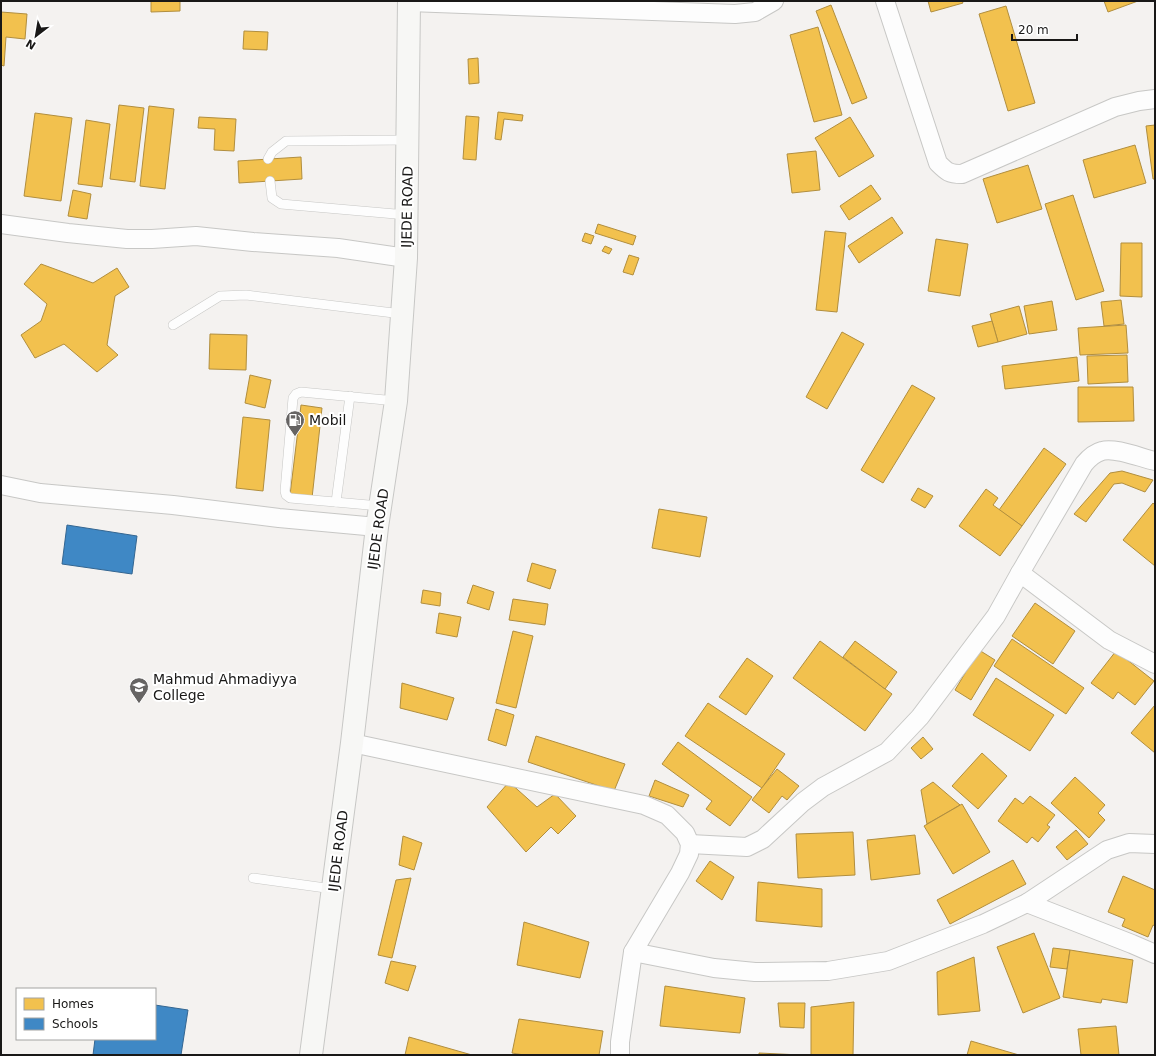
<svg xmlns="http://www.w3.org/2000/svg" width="1156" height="1056" font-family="'DejaVu Sans',sans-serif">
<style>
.homes{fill:#f2c14e;stroke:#b18e3e}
.schools{fill:#3f88c5;stroke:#346691}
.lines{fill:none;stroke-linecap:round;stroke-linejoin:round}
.lane-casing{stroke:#c7c7c5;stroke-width:10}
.street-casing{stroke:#c7c7c5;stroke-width:20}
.secondary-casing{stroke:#c7c7c5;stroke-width:24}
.lane{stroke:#fdfdfd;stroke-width:9}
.street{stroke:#fdfdfd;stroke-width:18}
.secondary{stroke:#f7f7f5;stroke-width:22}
.labels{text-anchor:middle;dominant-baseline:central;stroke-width:4;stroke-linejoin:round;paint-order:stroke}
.street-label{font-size:14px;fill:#191817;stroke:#fff}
.poi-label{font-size:14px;fill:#191817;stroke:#fff;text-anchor:start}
</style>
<rect width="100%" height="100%" fill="#f4f2f0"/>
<!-- homes -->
<g class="homes">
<polygon points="151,1 180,1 180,11 151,12"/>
<polygon points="928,1 962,1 963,3 931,12"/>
<polygon points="1104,1 1138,1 1108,12"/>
<polygon points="831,5 867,98 852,104 816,11"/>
<polygon points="1006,6 1035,103 1008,111 979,14"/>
<polygon points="1,12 27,14 25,39 6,37 4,66 1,65"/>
<polygon points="818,27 842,115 814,122 790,35"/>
<polygon points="244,31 268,32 267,50 243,49"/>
<polygon points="478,58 479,83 469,84 468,59"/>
<polygon points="119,105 144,108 135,182 110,179"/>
<polygon points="149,106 174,109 165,189 140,186"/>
<polygon points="498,112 523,115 522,121 504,119 501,140 495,139"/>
<polygon points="35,113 72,118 61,201 24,196"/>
<polygon points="466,116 479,117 476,160 463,159"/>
<polygon points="199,117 236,119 234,151 214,150 215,129 198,128"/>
<polygon points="850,117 874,156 839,177 815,138"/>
<polygon points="86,120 110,124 102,187 78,184"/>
<polygon points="1155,125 1155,179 1153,179 1146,126"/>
<polygon points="1135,145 1146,183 1094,198 1083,160"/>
<polygon points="816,151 820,190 792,193 787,154"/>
<polygon points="301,157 302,179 239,183 238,161"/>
<polygon points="1028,165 1042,209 997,223 983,179"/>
<polygon points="871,185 881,199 849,220 840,206"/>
<polygon points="73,190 91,194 87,219 68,216"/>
<polygon points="1073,195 1104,291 1076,300 1045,204"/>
<polygon points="892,217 903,233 859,263 848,246"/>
<polygon points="598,224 636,236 633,245 595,233"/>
<polygon points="825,231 846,233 837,312 816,310"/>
<polygon points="585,233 594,236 591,244 582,241"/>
<polygon points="936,239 968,244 960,296 928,291"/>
<polygon points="1121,243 1142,243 1142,297 1120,296"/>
<polygon points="605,246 612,249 609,254 602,251"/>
<polygon points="629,255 639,258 633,275 623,272"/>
<polygon points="41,264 93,283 117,268 129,287 115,296 107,345 118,355 97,372 64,344 35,358 21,335 41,321 47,304 24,284"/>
<polygon points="1121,300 1124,324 1104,326 1101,302"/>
<polygon points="1052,301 1057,330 1029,334 1024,306"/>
<polygon points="1019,306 1027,334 998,342 990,314"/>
<polygon points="992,321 998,342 978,347 972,326"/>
<polygon points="1126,325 1128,353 1080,355 1078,328"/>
<polygon points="842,332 864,344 827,409 806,397"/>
<polygon points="210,334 247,335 246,370 209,369"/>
<polygon points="1127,355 1128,382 1088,384 1087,356"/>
<polygon points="1077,357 1079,381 1005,389 1002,366"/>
<polygon points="250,375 271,380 265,408 245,403"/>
<polygon points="912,385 935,398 883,483 861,470"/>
<polygon points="1078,387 1133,387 1134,421 1078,422"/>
<polygon points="301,405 322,408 312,498 290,495"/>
<polygon points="243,417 270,420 263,491 236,488"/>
<polygon points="1044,448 1066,464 1022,526 999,510"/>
<polygon points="1122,471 1153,480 1145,492 1122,483 1114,484 1086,522 1074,514 1110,473"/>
<polygon points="918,488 933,496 925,508 911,500"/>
<polygon points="986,489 998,498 993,505 1022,526 1000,556 959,526"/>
<polygon points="1153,503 1155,505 1155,566 1123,540"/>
<polygon points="659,509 707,517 700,557 652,548"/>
<polygon points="532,563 556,570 550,589 527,581"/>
<polygon points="473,585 494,592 489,610 467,603"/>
<polygon points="423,590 441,593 440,606 421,603"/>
<polygon points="513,599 548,604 545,625 509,620"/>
<polygon points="1035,603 1075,631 1053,664 1012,636"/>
<polygon points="439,613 461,617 457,637 436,633"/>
<polygon points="513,631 533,636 516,708 496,703"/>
<polygon points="1012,639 1084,688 1066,714 994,666"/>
<polygon points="820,641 892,694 865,731 793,678"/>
<polygon points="855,641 897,672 885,689 843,657"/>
<polygon points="979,650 995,660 971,700 955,690"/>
<polygon points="1116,651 1154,681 1135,705 1118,692 1113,699 1091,683"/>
<polygon points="747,658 773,676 746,715 719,697"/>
<polygon points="996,678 1054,715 1030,751 973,715"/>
<polygon points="402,683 454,698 447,720 400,708"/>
<polygon points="708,703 785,754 762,788 685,736"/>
<polygon points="1155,705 1155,753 1131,733"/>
<polygon points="496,709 514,715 506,746 488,740"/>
<polygon points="536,736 625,764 614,791 528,762"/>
<polygon points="923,737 933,749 921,759 911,748"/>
<polygon points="678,742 752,797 730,826 706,809 712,801 662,764"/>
<polygon points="982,753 1007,776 978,809 952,786"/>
<polygon points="777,769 799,786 787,800 782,796 769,813 752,800"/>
<polygon points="1075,777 1105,805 1098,813 1105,820 1089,838 1051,803"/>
<polygon points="655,780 689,795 683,807 649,796"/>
<polygon points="509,782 537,807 555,794 576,816 558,834 551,827 526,852 487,807"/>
<polygon points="933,782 960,805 927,824 921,790"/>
<polygon points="1030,796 1055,815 1047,825 1050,827 1038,842 1032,837 1027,843 998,821 1015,798 1023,804"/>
<polygon points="962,804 990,852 953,874 924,826"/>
<polygon points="1076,830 1088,844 1067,860 1056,847"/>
<polygon points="853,832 855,875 798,878 796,834"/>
<polygon points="915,835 920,874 871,880 867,840"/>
<polygon points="403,836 422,843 414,870 399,865"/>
<polygon points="1013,860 1026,884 950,924 937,900"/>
<polygon points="710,861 734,877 722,900 696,881"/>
<polygon points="1123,876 1155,890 1155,926 1153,925 1148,937 1122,926 1125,919 1108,912"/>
<polygon points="411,878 392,958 378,955 396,880"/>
<polygon points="758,882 822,889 822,927 756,921"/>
<polygon points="524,922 589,942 580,978 517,965"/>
<polygon points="1034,933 1060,998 1023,1013 997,947"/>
<polygon points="1053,948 1070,950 1067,969 1050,967"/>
<polygon points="1070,950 1133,960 1127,1003 1102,999 1101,1003 1063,997"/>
<polygon points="974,957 980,1011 938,1015 937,972"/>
<polygon points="391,961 416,966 408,991 385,983"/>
<polygon points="665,986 745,998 740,1033 660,1026"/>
<polygon points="854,1002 853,1055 811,1055 811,1007"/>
<polygon points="778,1003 805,1003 804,1028 780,1027"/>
<polygon points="519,1019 603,1031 599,1055 524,1055 512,1053"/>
<polygon points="1116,1026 1119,1055 1081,1055 1078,1029"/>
<polygon points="409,1037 472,1055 405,1055"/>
<polygon points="971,1041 1019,1055 967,1055"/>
<polygon points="759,1053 801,1055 759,1055"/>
</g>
<!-- schools -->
<g class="schools">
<polygon points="67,525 137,536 132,574 62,564"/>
<polygon points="155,1005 188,1010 181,1055 93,1055 95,1039 155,1039"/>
</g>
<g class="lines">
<!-- lane casing -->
<g class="lane-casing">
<g id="lane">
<polyline points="268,159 272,152 286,141 408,140"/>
<polyline points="270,181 272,198 281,204 407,215"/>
<polyline points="173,325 220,296 246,295 402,314"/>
<polyline points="336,502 350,396"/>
<polyline points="380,506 290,498 286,495 285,491 293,398 296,394 301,392 396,401"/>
<polyline points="253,878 333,889"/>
</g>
</g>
<!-- street casing -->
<g class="street-casing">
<g id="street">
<path d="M885,1L938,163C947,172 949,174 962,174L1115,107L1139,101L1155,99"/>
<polyline points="409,2 735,14 755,12 774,1"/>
<polyline points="1,224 68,233 127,239 152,239 196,236 253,242 338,248 406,258"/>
<polyline points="1,485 40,493 173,505 279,518 377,527"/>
<polyline points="1020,573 1109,640 1155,664"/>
<polyline points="352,743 644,805 667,815 685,833 690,844 689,854 680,873 633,952 620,1042 620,1055"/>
<path d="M690,844L747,847L763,839L803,802L823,787L887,752L920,717L996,616L1020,573L1084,464C1089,458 1094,453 1102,451C1115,447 1141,458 1155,461"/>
<polyline points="1027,903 1132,944 1155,954"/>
<polyline points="633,952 714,968 755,972 828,971 888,961 983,924 1027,903 1107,850 1129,843 1155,844"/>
</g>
</g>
<!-- secondary casing -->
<g class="secondary-casing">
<polyline id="secondary" points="311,1055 352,743 377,527 396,401 406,258 409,1"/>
</g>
<!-- lane -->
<use href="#lane" class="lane"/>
<!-- street -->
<use href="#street" class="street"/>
<!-- secondary -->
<use href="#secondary" class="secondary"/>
</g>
<!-- icons -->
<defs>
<g id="fuel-pin" transform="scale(1)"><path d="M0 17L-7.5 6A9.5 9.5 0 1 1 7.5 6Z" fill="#666463" stroke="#fff"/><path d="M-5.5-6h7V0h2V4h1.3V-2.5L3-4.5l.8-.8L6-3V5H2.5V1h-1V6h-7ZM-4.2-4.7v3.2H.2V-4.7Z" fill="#fff"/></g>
<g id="school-pin" transform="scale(1)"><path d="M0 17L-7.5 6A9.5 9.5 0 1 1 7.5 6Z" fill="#666463" stroke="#fff"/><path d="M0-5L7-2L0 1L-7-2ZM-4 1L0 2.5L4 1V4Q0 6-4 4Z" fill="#fff"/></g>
</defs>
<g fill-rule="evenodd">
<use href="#fuel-pin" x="295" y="420"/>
<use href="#school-pin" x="139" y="687"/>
</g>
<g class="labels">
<!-- street labels -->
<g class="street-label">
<text transform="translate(407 207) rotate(-89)">IJEDE ROAD</text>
<text transform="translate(378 529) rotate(-82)">IJEDE ROAD</text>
<text transform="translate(338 851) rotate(-83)">IJEDE ROAD</text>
</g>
<!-- poi labels -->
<g class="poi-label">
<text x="309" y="420">Mobil</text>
<text x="153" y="679">Mahmud Ahmadiyya<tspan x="153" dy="16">College</tspan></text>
</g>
</g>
<!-- border -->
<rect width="1156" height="1056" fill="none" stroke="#191817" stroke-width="4"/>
<!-- legend -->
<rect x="16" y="988" width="140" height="52" fill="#ffffff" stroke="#a3a3a2"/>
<rect x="24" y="998" width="20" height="12" fill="#f2c14e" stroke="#a3a3a2"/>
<text x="52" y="1008" font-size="12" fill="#191817">Homes</text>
<rect x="24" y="1018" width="20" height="12" fill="#3f88c5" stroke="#a3a3a2"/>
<text x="52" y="1028" font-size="12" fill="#191817">Schools</text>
<!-- north arrow -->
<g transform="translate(36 36) rotate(211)" stroke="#ffffff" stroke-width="3" paint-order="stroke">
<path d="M0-3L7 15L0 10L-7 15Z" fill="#191817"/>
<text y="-6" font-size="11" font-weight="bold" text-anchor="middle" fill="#191817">N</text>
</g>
<!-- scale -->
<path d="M1012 34v6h65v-6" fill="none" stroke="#191817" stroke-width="2"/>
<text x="1018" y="34" font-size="12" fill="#191817" stroke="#ffffff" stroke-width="3" paint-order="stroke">20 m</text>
</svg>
